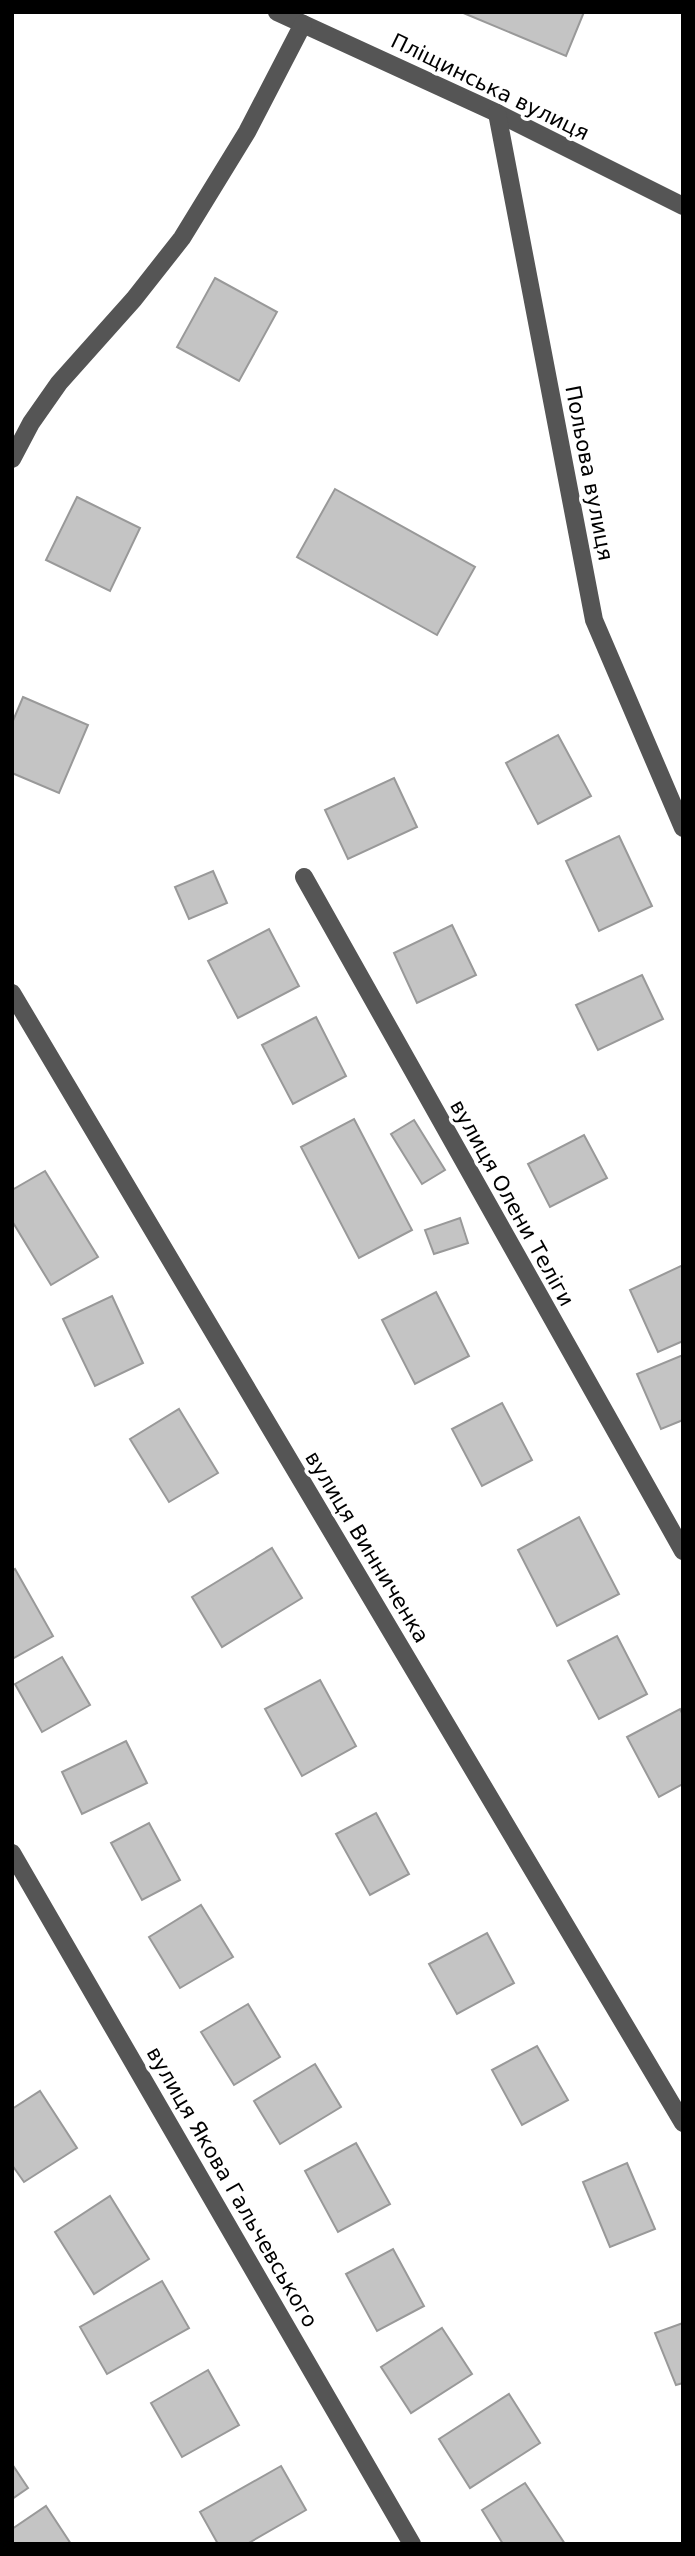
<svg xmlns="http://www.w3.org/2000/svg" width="695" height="2556" font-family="'DejaVu Sans',sans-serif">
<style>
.building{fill:#c4c4c4;stroke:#999;stroke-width:2}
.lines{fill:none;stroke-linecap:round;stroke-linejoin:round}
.minor{stroke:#555;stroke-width:18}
.labels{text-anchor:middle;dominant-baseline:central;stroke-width:7;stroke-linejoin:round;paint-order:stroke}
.street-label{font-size:21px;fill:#000;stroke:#fff}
</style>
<rect width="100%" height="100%" fill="#fff"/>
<!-- building -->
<g class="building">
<polygon points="461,12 584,12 566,56"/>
<polygon points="215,278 277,312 239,381 177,347"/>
<polygon points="335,489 475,567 437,635 297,557"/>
<polygon points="77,497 140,528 110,591 46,560"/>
<polygon points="23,697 88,725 59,793 12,773 12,723"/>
<polygon points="558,735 591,796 538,824 506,763"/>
<polygon points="394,778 417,827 348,859 325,810"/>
<polygon points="619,836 652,906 599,931 566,861"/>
<polygon points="213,871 227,903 189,919 175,887"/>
<polygon points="452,925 476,975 417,1003 394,953"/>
<polygon points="269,929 299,986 238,1018 208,961"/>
<polygon points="642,975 663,1019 598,1050 576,1005"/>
<polygon points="316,1017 346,1076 293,1104 262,1045"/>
<polygon points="354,1119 412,1230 359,1258 301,1147"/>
<polygon points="414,1120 445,1170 422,1184 391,1134"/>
<polygon points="584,1135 607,1178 550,1207 528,1164"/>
<polygon points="45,1171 98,1257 51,1285 12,1221 12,1190"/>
<polygon points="460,1218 468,1243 434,1254 425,1230"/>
<polygon points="683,1265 683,1341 658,1352 630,1290"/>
<polygon points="436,1292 469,1356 415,1384 382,1320"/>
<polygon points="112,1296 143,1363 95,1386 63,1319"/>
<polygon points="683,1355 683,1420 661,1429 637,1374"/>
<polygon points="502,1403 532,1460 482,1486 452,1429"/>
<polygon points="179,1409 218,1473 169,1502 130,1439"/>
<polygon points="579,1517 619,1594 557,1626 518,1550"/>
<polygon points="272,1548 302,1598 222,1647 192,1597"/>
<polygon points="15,1569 53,1636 12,1659 12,1571"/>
<polygon points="617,1636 647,1694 599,1719 568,1661"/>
<polygon points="62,1657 90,1705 42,1732 15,1684"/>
<polygon points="320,1680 356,1746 302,1776 265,1709"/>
<polygon points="680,1709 683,1715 683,1784 659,1797 627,1737"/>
<polygon points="126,1741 147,1783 82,1814 62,1772"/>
<polygon points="376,1813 409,1874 370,1895 336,1834"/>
<polygon points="149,1823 180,1880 142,1900 111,1843"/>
<polygon points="201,1905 233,1957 180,1988 149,1937"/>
<polygon points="487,1933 514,1983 457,2014 429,1964"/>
<polygon points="248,2004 280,2057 234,2085 201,2032"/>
<polygon points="537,2046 568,2100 522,2125 492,2070"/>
<polygon points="315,2064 341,2107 280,2144 254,2101"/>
<polygon points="40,2091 77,2148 24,2182 12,2165 12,2109"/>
<polygon points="356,2143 390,2204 338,2232 305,2171"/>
<polygon points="627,2163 655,2229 610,2247 583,2182"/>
<polygon points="110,2196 149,2259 94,2294 55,2232"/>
<polygon points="393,2249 424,2306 377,2331 346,2274"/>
<polygon points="162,2281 189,2328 107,2374 80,2327"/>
<polygon points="683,2323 683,2383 676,2385 655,2333"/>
<polygon points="442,2328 472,2374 411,2413 381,2367"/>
<polygon points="208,2370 239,2425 182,2457 151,2403"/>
<polygon points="509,2394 540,2443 470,2488 439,2439"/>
<polygon points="12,2464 28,2488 12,2499"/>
<polygon points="281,2466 306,2510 247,2544 218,2544 200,2512"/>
<polygon points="525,2483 565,2544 503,2544 482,2510"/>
<polygon points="46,2506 71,2544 12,2544 12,2529"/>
</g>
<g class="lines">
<!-- minor -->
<g class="minor">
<polyline points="277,12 497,113 683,206"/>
<polyline points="497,113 594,620 683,828"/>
<polyline points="12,459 31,423 59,383 134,299 182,238 247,132 303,24"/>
<polyline points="304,877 683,1551"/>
<polyline points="12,993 683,2123"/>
<polyline points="12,1853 412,2544"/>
</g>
</g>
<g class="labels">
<!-- street labels -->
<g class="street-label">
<text transform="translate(490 87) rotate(26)">Пліщинська вулиця</text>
<text transform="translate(589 473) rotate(79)">Польова вулиця</text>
<text transform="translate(512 1203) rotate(61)">вулиця Олени Теліги</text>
<text transform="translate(367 1547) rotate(59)">вулиця Винниченка</text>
<text transform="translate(232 2187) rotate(60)">вулиця Якова Гальчевського</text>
</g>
</g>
<!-- border -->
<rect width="695" height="2556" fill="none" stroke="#000000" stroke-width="28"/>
</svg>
